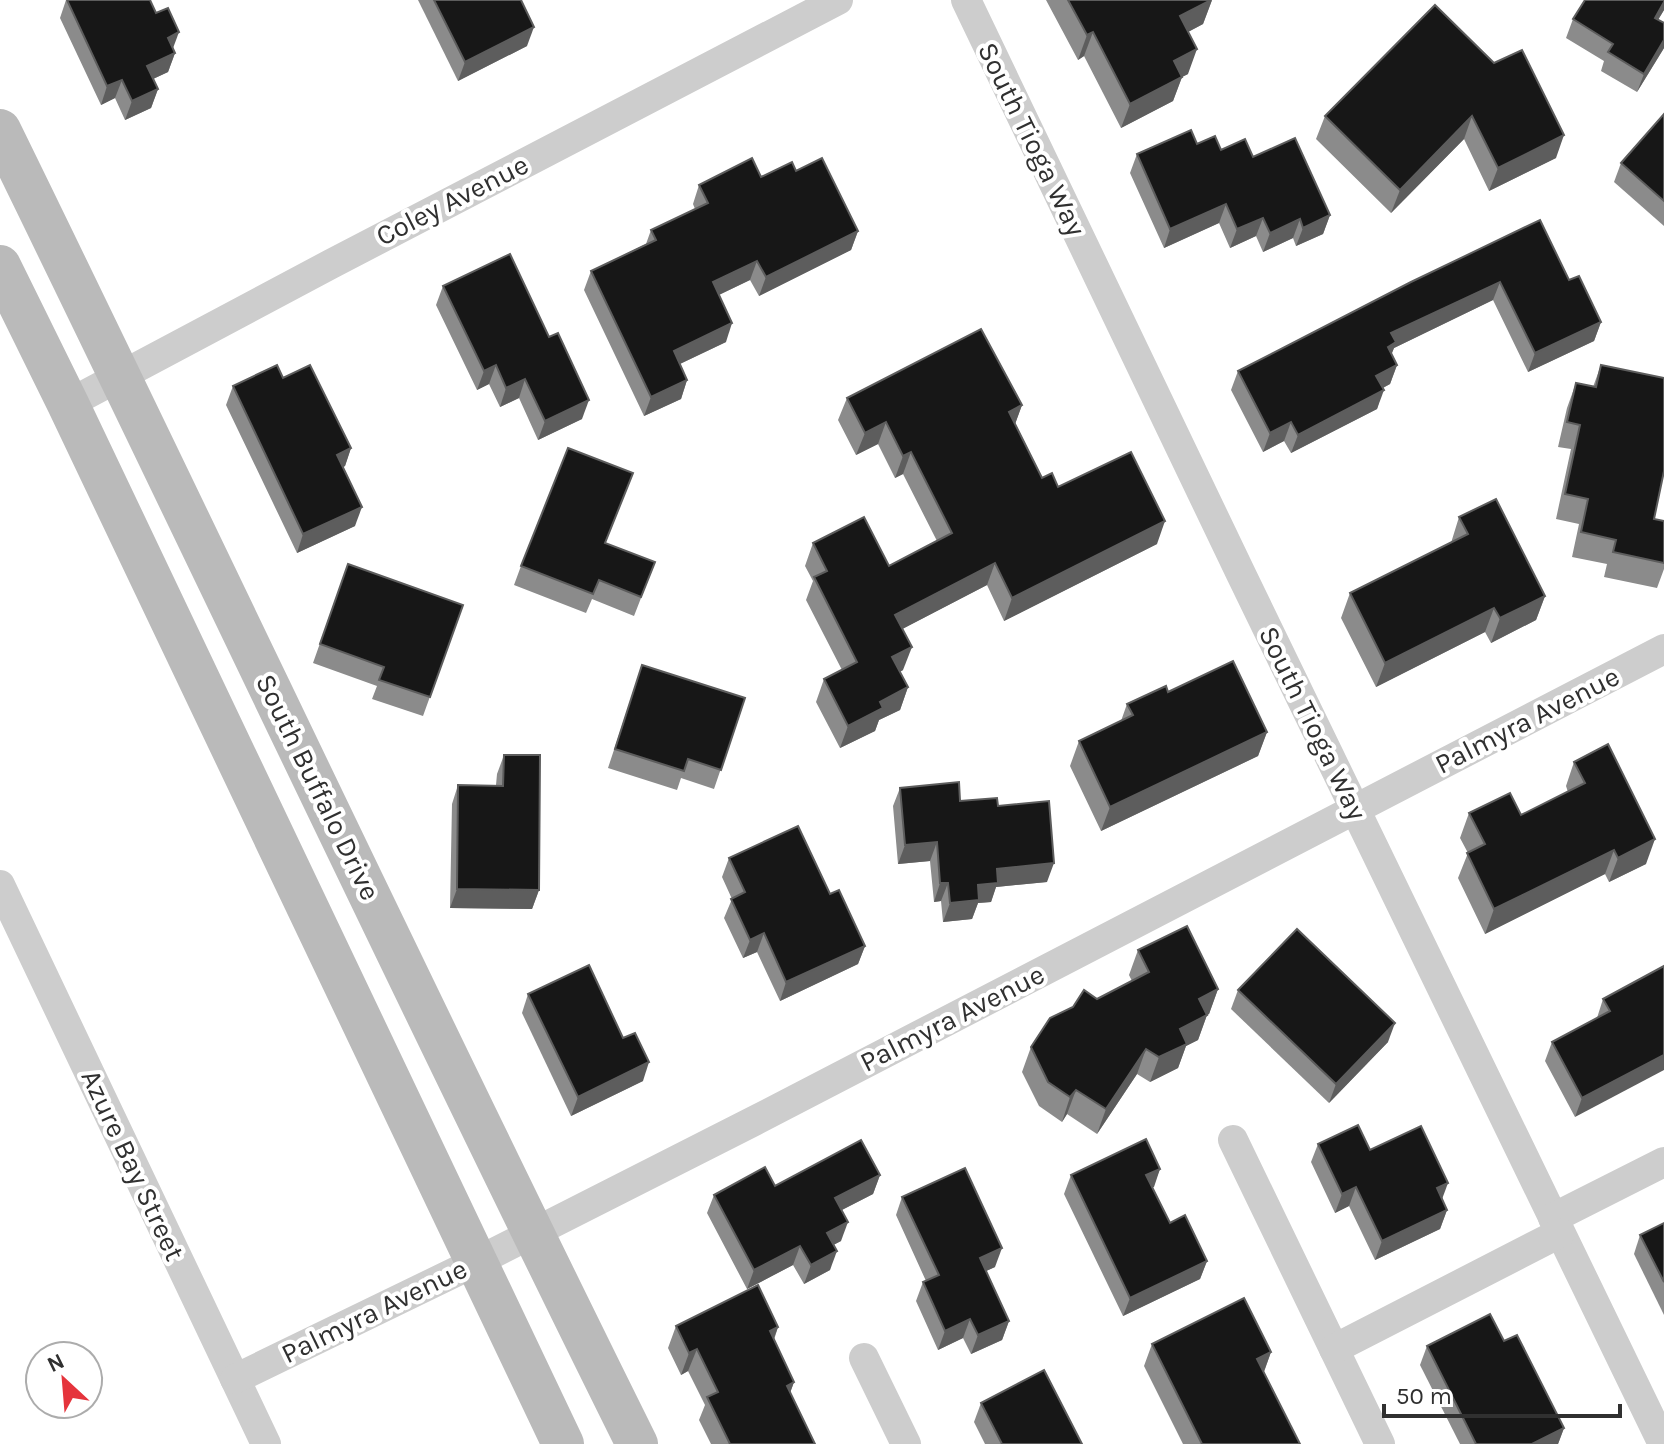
<svg xmlns="http://www.w3.org/2000/svg" width="1664" height="1444" font-family="Karla,sans-serif">
<style>
.lines{fill:none;stroke-linecap:round;stroke-linejoin:round}
.street{stroke:#cdcdcd;stroke-width:30}
.secondary{stroke:#bababa;stroke-width:42}
.wall{fill:#8b8b8b}
.shaded-wall{fill:#5d5d5d}
.building{fill:#171717;stroke:#5d5d5d;stroke-width:2}
.labels{text-anchor:middle;dominant-baseline:central;stroke-width:8;stroke-linejoin:round;paint-order:stroke}
.street-label{font-size:28px;fill:#303030;stroke:#fff}
</style>
<rect width="100%" height="100%" fill="#fff"/>
<g class="lines">
<!-- street -->
<g class="street">
<polyline points="966,0 1241,574 1663,1444"/>
<polyline points="68,404 331,264 838,0"/>
<polyline points="0,885 266,1444"/>
<polyline points="1233,1140 1380,1444"/>
<polyline points="1553,1218 1664,1162"/>
<polyline points="1334,1349 1560,1233"/>
<polyline points="864,1358 906,1444"/>
<polyline points="235,1379 476,1262 754,1121 1664,649"/>
</g>
<!-- secondary -->
<g class="secondary">
<path d="M0,130C214,567 420,1008 637,1444"/>
<polyline points="0,266 68,404 563,1444"/>
</g>
</g>
<!-- wall -->
<g class="wall">
<polygon points="66,0 175,53 168,72 153,79 158,89 151,108 125,120 115,98 101,105 60,18"/>
<polygon points="418,0 521,0 527,46 458,81"/>
<polygon points="1046,0 1212,0 1203,24 1188,32 1188,74 1182,77 1173,101 1121,128 1084,56 1078,60"/>
<polygon points="1664,0 1664,10 1658,20 1664,23 1664,48 1637,92 1601,71 1604,61 1566,38 1573,19"/>
<polygon points="1435,5 1556,158 1489,191 1464,139 1391,213 1316,139 1325,116"/>
<polygon points="1664,114 1664,226 1614,182 1621,163"/>
<polygon points="1197,144 1253,157 1330,215 1323,234 1296,246 1293,238 1263,252 1256,236 1230,248 1219,223 1164,248 1130,173 1137,154"/>
<polygon points="796,171 858,231 851,250 759,296 750,280 719,295 726,342 680,364 687,380 681,399 644,416 584,290 591,271 646,244 651,230 695,209 693,204 699,185 761,177"/>
<polygon points="1569,280 1601,322 1594,341 1528,372 1493,300 1394,348 1391,354 1397,365 1390,384 1383,388 1377,409 1291,453 1284,441 1263,452 1231,390 1238,371 1411,282"/>
<polygon points="443,286 582,419 538,440 519,398 500,407 489,384 477,390 436,305"/>
<polygon points="1601,365 1654,519 1664,521 1664,569 1657,588 1604,577 1607,564 1572,557 1579,524 1556,519 1571,449 1558,447 1567,408 1576,383 1593,387"/>
<polygon points="283,378 351,448 345,466 343,467 355,526 297,553 226,405 233,386"/>
<polygon points="847,398 1022,405 1015,424 1042,478 1157,544 1004,621 987,585 902,629 903,670 900,672 908,687 900,710 879,720 875,731 840,748 816,702 824,679 842,670 806,600 813,581 805,566 813,543 889,566 937,541 903,474 895,478 878,444 856,455 838,420"/>
<polygon points="1459,517 1545,596 1536,620 1491,643 1485,632 1376,687 1341,618 1350,593 1451,543"/>
<polygon points="606,543 655,562 634,616 592,599 586,613 514,585 521,566"/>
<polygon points="348,564 463,605 423,716 372,699 377,686 313,663"/>
<polygon points="642,665 745,698 714,789 681,778 677,790 608,768"/>
<polygon points="1168,692 1267,732 1258,756 1101,831 1070,766 1079,741 1121,721 1127,704"/>
<polygon points="504,755 539,890 532,909 450,908 452,804 458,785 496,785 497,774"/>
<polygon points="1574,762 1646,864 1609,882 1605,874 1485,934 1458,878 1468,853 1460,838 1469,813 1521,815 1568,792 1566,786"/>
<polygon points="900,788 960,801 998,806 1047,882 996,887 991,902 978,903 972,919 943,922 941,901 934,902 930,861 898,864 893,806"/>
<polygon points="729,858 830,894 865,946 858,964 780,1001 757,952 743,958 724,918 732,899 722,877"/>
<polygon points="1138,950 1218,989 1209,1014 1207,1015 1198,1040 1186,1046 1178,1068 1150,1082 1137,1074 1097,1134 1067,1114 1062,1122 1039,1106 1022,1072 1031,1047 1097,999 1132,981 1129,975"/>
<polygon points="1664,966 1575,1117 1545,1061 1552,1042 1597,1018 1603,999"/>
<polygon points="1238,990 1388,1042 1329,1103 1231,1009"/>
<polygon points="528,994 643,1081 571,1116 522,1013"/>
<polygon points="1318,1144 1370,1150 1442,1199 1447,1210 1440,1229 1375,1260 1349,1206 1335,1213 1311,1162"/>
<polygon points="1160,1169 1152,1188 1170,1223 1207,1261 1200,1279 1123,1316 1064,1194 1071,1175"/>
<polygon points="880,1175 873,1194 842,1210 841,1241 833,1245 830,1270 804,1284 793,1265 747,1289 707,1213 714,1195 775,1186"/>
<polygon points="902,1197 995,1267 986,1271 1009,1321 1002,1340 971,1354 963,1338 938,1350 916,1301 923,1282 926,1281 896,1215"/>
<polygon points="1664,1223 1664,1315 1634,1254 1640,1235"/>
<polygon points="676,1326 778,1327 774,1340 794,1382 790,1393 815,1444 711,1444 699,1420 705,1405 688,1371 681,1375 668,1348"/>
<polygon points="1504,1341 1564,1428 1558,1444 1460,1444 1420,1365 1427,1346"/>
<polygon points="1152,1344 1271,1352 1264,1372 1300,1444 1183,1444 1144,1366"/>
<polygon points="981,1403 1082,1444 985,1444 974,1422"/>
</g>
<!-- shaded-wall -->
<g class="shaded-wall">
<polygon points="1212,0 1203,24 1171,41 1180,16"/>
<polygon points="1664,2 1664,10 1648,36 1655,18"/>
<polygon points="534,27 527,46 458,81 465,62"/>
<polygon points="179,32 172,51 168,38"/>
<polygon points="1093,32 1084,56 1078,60 1087,35"/>
<polygon points="1664,40 1664,48 1637,92 1644,74"/>
<polygon points="1197,49 1188,74 1182,77 1173,101 1121,128 1130,104 1174,61"/>
<polygon points="175,53 168,72 140,85 147,66"/>
<polygon points="122,80 115,98 101,105 107,86"/>
<polygon points="158,89 151,108 125,120 132,101"/>
<polygon points="1472,116 1464,139 1391,213 1400,190"/>
<polygon points="1564,135 1556,158 1489,191 1498,168"/>
<polygon points="1226,204 1219,223 1164,248 1170,229"/>
<polygon points="1330,215 1323,234 1296,246 1303,228"/>
<polygon points="1263,218 1256,236 1230,248 1237,229"/>
<polygon points="1300,219 1293,238 1263,252 1270,233"/>
<polygon points="858,231 851,250 759,296 766,277"/>
<polygon points="757,261 750,280 706,301 713,282"/>
<polygon points="1500,282 1493,300 1394,348 1389,361 1381,365 1391,333"/>
<polygon points="1601,322 1594,341 1528,372 1535,353"/>
<polygon points="732,323 726,342 667,370 674,351"/>
<polygon points="496,365 489,384 477,390 484,371"/>
<polygon points="1397,365 1390,384 1369,395 1376,376"/>
<polygon points="525,379 519,398 500,407 506,388"/>
<polygon points="687,380 681,399 644,416 651,397"/>
<polygon points="1384,390 1377,409 1291,453 1298,435"/>
<polygon points="589,400 582,419 538,440 545,421"/>
<polygon points="1022,405 1014,427 1009,412"/>
<polygon points="886,422 878,444 856,455 865,433"/>
<polygon points="1291,422 1284,441 1263,452 1270,433"/>
<polygon points="351,448 345,466 330,474 337,455"/>
<polygon points="911,452 903,474 895,478 903,456"/>
<polygon points="362,507 355,526 297,553 303,534"/>
<polygon points="1165,521 1157,544 1004,621 1012,598"/>
<polygon points="995,563 987,585 887,637 895,615"/>
<polygon points="1545,596 1536,620 1491,643 1500,618"/>
<polygon points="1494,608 1485,632 1376,687 1385,663"/>
<polygon points="912,647 903,670 884,680 892,657"/>
<polygon points="908,687 900,710 879,720 875,731 840,748 848,726 880,702"/>
<polygon points="1267,732 1258,756 1101,831 1110,807"/>
<polygon points="1655,839 1646,864 1609,882 1618,858"/>
<polygon points="937,842 930,861 898,864 905,845"/>
<polygon points="1614,850 1605,874 1485,934 1494,909"/>
<polygon points="1054,863 1047,882 996,887 991,902 978,903 972,919 943,922 950,903 978,885 997,869"/>
<polygon points="940,883 948,883 941,901 934,902"/>
<polygon points="457,889 539,890 532,909 450,908"/>
<polygon points="764,933 757,952 743,958 750,940"/>
<polygon points="865,946 858,964 780,1001 786,982"/>
<polygon points="1218,989 1209,1014 1190,1024 1199,999"/>
<polygon points="1207,1015 1198,1040 1186,1046 1178,1068 1150,1082 1159,1057 1180,1029"/>
<polygon points="1395,1023 1388,1042 1329,1103 1336,1084"/>
<polygon points="1146,1049 1137,1074 1097,1134 1106,1109"/>
<polygon points="1664,1055 1664,1070 1575,1117 1582,1098"/>
<polygon points="649,1062 643,1081 571,1116 578,1097"/>
<polygon points="1076,1090 1067,1114 1062,1122 1070,1097"/>
<polygon points="1160,1169 1154,1187 1139,1194 1146,1175"/>
<polygon points="880,1175 873,1194 828,1217 835,1198"/>
<polygon points="1448,1183 1441,1202 1437,1188"/>
<polygon points="1356,1187 1349,1206 1335,1213 1342,1194"/>
<polygon points="1447,1210 1440,1229 1375,1260 1382,1241"/>
<polygon points="848,1222 841,1241 820,1252 827,1233"/>
<polygon points="800,1246 793,1265 747,1289 754,1270"/>
<polygon points="1002,1248 995,1267 973,1277 980,1258"/>
<polygon points="837,1251 830,1270 804,1284 811,1265"/>
<polygon points="1207,1261 1200,1279 1123,1316 1130,1298"/>
<polygon points="970,1319 963,1338 938,1350 945,1331"/>
<polygon points="1009,1321 1002,1340 971,1354 978,1335"/>
<polygon points="778,1327 770,1349 770,1331"/>
<polygon points="697,1349 688,1371 681,1375 689,1353"/>
<polygon points="1271,1352 1263,1374 1257,1359"/>
<polygon points="794,1382 786,1404 787,1386"/>
<polygon points="1564,1428 1558,1444 1532,1444"/>
</g>
<!-- building -->
<g class="building">
<polygon points="67,0 150,0 156,13 168,8 179,32 168,38 175,53 147,66 158,89 132,101 122,80 107,86"/>
<polygon points="434,0 521,0 534,27 465,62"/>
<polygon points="1068,0 1211,0 1180,16 1197,49 1174,61 1182,77 1130,104 1093,32 1087,35"/>
<polygon points="1585,0 1664,0 1664,2 1655,18 1664,23 1664,40 1644,74 1608,52 1613,44 1573,19"/>
<polygon points="1435,5 1494,63 1522,50 1564,135 1498,168 1472,116 1400,190 1325,116"/>
<polygon points="1664,114 1664,201 1621,163"/>
<polygon points="1191,130 1197,144 1215,136 1221,150 1245,139 1253,157 1295,138 1330,215 1303,228 1300,219 1270,233 1263,218 1237,229 1226,204 1170,229 1137,154"/>
<polygon points="752,158 761,177 792,162 796,171 822,158 858,231 766,277 757,261 713,282 732,323 674,351 687,380 651,397 591,271 656,240 651,230 708,203 699,185"/>
<polygon points="1540,220 1569,280 1579,276 1601,322 1535,353 1500,282 1391,333 1396,342 1388,347 1397,365 1376,376 1384,390 1298,435 1291,422 1270,433 1238,371 1411,282"/>
<polygon points="510,254 549,337 558,333 589,400 545,421 525,379 506,388 496,365 484,371 443,286"/>
<polygon points="981,329 1022,405 1009,412 1042,478 1052,473 1058,487 1131,452 1165,521 1012,598 995,563 895,615 912,647 892,657 908,687 880,702 883,708 848,726 824,679 857,662 814,577 827,571 813,543 864,517 889,566 952,533 911,452 903,456 886,422 865,433 847,398"/>
<polygon points="277,365 283,378 310,365 351,448 337,455 362,507 303,534 233,386"/>
<polygon points="1601,365 1664,378 1664,471 1654,519 1664,521 1664,563 1613,552 1616,540 1581,532 1588,499 1565,494 1580,425 1567,422 1576,383 1596,387"/>
<polygon points="568,448 633,473 605,543 655,562 641,597 599,580 593,594 521,566"/>
<polygon points="1496,499 1545,596 1500,618 1494,608 1385,663 1350,593 1468,534 1459,517"/>
<polygon points="348,564 463,605 430,697 379,680 384,667 320,644"/>
<polygon points="1233,661 1267,732 1110,807 1079,741 1133,715 1127,704 1166,686 1168,692"/>
<polygon points="642,665 745,698 721,770 688,759 684,771 615,749"/>
<polygon points="1608,744 1655,839 1618,858 1614,850 1494,909 1467,853 1485,844 1469,813 1510,793 1521,815 1585,783 1574,762"/>
<polygon points="504,755 540,755 539,890 457,889 458,785 503,786"/>
<polygon points="959,782 960,801 997,798 998,806 1049,801 1054,863 997,869 998,883 978,885 979,900 950,903 948,883 940,883 937,842 905,845 900,788"/>
<polygon points="798,826 830,894 839,890 865,946 786,982 764,933 750,940 731,899 745,892 729,858"/>
<polygon points="1187,926 1218,989 1199,999 1207,1015 1180,1029 1187,1044 1159,1057 1146,1049 1106,1109 1076,1090 1070,1097 1048,1082 1031,1047 1050,1018 1073,1007 1084,990 1097,999 1149,972 1138,950"/>
<polygon points="1297,929 1395,1023 1336,1084 1238,990"/>
<polygon points="589,965 623,1038 635,1033 649,1062 578,1097 528,994"/>
<polygon points="1664,966 1664,1055 1582,1098 1552,1042 1610,1011 1603,999"/>
<polygon points="1358,1125 1370,1150 1421,1126 1448,1183 1437,1188 1447,1210 1382,1241 1356,1187 1342,1194 1318,1144"/>
<polygon points="1146,1139 1160,1169 1146,1175 1170,1223 1185,1215 1207,1261 1130,1298 1071,1175"/>
<polygon points="861,1140 880,1175 835,1198 848,1222 827,1233 837,1251 811,1265 800,1246 754,1270 714,1195 765,1167 775,1186"/>
<polygon points="965,1168 1002,1248 980,1258 1009,1321 978,1335 970,1319 945,1331 923,1282 939,1275 902,1197"/>
<polygon points="1664,1223 1664,1282 1640,1235"/>
<polygon points="758,1285 778,1327 770,1331 794,1382 787,1386 815,1444 730,1444 707,1397 718,1392 697,1349 689,1353 676,1326"/>
<polygon points="1244,1298 1271,1352 1257,1359 1300,1444 1202,1444 1152,1344"/>
<polygon points="1490,1314 1504,1341 1517,1335 1564,1428 1532,1444 1476,1444 1427,1346"/>
<polygon points="1044,1370 1082,1444 1002,1444 981,1403"/>
</g>
<g class="labels">
<!-- street labels -->
<g class="street-label">
<text transform="translate(1032 139) rotate(64)">South Tioga Way</text>
<text transform="translate(452 200) rotate(-27)">Coley Avenue</text>
<text transform="translate(1527 720) rotate(-27)">Palmyra Avenue</text>
<text transform="translate(1313 723) rotate(64)">South Tioga Way</text>
<text transform="translate(318 787) rotate(64)">South Buffalo Drive</text>
<text transform="translate(952 1018) rotate(-27)">Palmyra Avenue</text>
<text transform="translate(133 1165) rotate(65)">Azure Bay Street</text>
<text transform="translate(374 1311) rotate(-26)">Palmyra Avenue</text>
</g>
</g>
<!-- north arrow -->
<g transform="translate(64 1380) rotate(334)"><circle r="38" fill="#ffffff" stroke="#acacac" stroke-width="2"/>
<path d="M0-6L14 30L0 20L-14 30Z" fill="#e5343c"/>
<text y="-12" font-size="22" font-weight="bold" text-anchor="middle" fill="#303030">N</text>
</g>
<!-- scale -->
<path d="M1384 1404v12h236v-12" fill="none" stroke="#303030" stroke-width="4"/>
<text x="1396" y="1404" font-size="24" fill="#303030" stroke="#ffffff" stroke-width="6" paint-order="stroke">50 m</text>
</svg>
